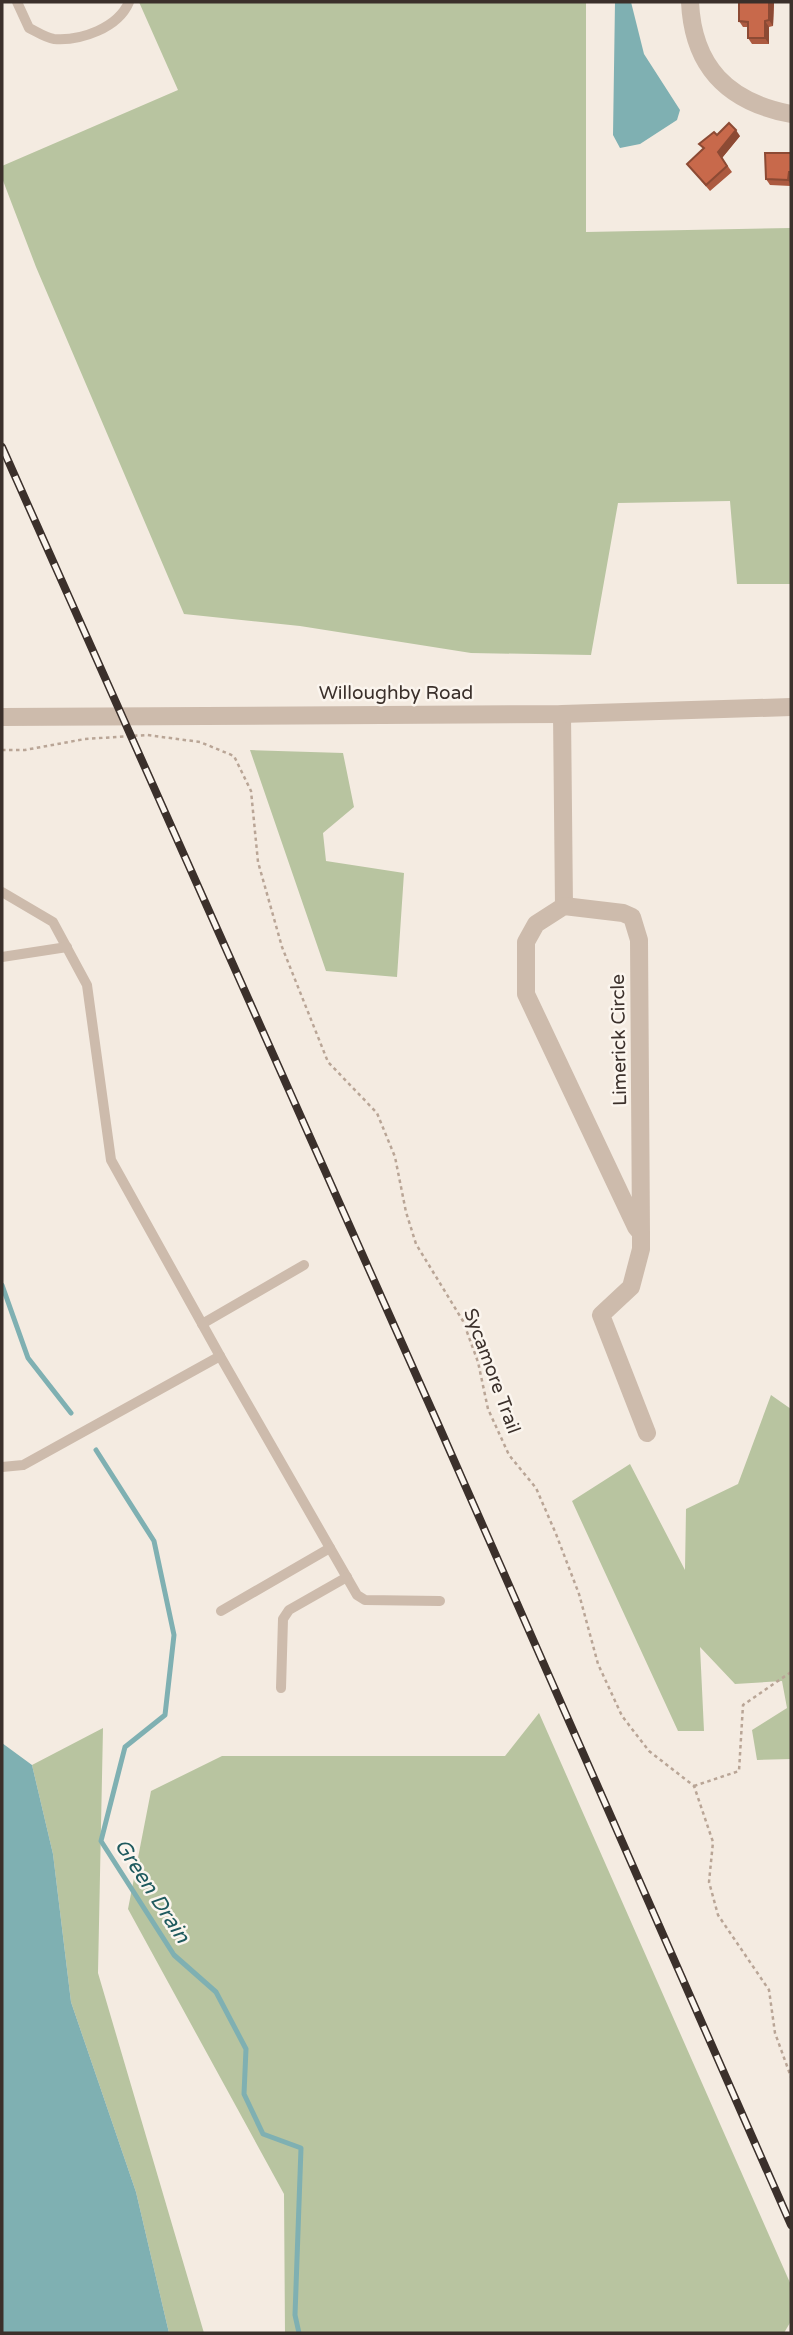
<svg xmlns="http://www.w3.org/2000/svg" width="793" height="2335" font-family="'Varela Round',sans-serif">
<style>
.green{fill:#b8c4a0}
.water{fill:#7fb0b2}
.lines{fill:none;stroke-linecap:round;stroke-linejoin:round}
.stream{stroke:#7fb0b2;stroke-width:5}
.path{stroke:#b9a596;stroke-width:2.5;stroke-dasharray:3.5 3.5;stroke-linecap:butt}
.service{stroke:#cdbbac;stroke-width:10}
.minor{stroke:#cdbbac;stroke-width:18}
.tertiary{stroke:#cdbbac;stroke-width:18}
.rail-casing{stroke:#3b302b;stroke-width:8}
.rail{stroke:#fbf5ee;stroke-width:5;stroke-dasharray:16;stroke-linecap:butt}
.wall{fill:#ac5a40}
.shaded-wall{fill:#8c4a34}
.building{fill:#c8694b;stroke:#8c4a34;stroke-width:2}
.labels{text-anchor:middle;dominant-baseline:central;stroke-width:5;stroke-linejoin:round;paint-order:stroke}
.street-label{font-size:19px;fill:#3b302b;stroke:#fbf5ee}
.water-label{font-size:21px;font-style:italic;fill:#1f5a5e;stroke:#fbf5ee}
</style>
<rect width="100%" height="100%" fill="#f4ebe1"/>
<!-- green -->
<g class="green">
<polygon points="139,2 586,2 586,232 791,228 791,584 737,584 730,501 618,503 591,655 471,653 300,626 184,614 36,267 2,178 2,166 178,90"/>
<polygon points="250,750 343,753 354,807 323,833 326,861 404,873 397,977 326,971"/>
<polygon points="771,1395 791,1409 791,1759 757,1760 752,1730 787,1708 782,1681 735,1684 700,1647 704,1731 678,1731 572,1501 630,1464 685,1570 686,1509 738,1484"/>
<polygon points="539,1713 791,2285 791,2321 784,2333 285,2333 284,2194 128,1909 151,1791 222,1756 505,1756"/>
<polygon points="103,1728 98,1973 204,2333 169,2333 136,2192 71,2002 53,1854 32,1765"/>
</g>
<!-- water -->
<g class="water">
<polygon points="615,2 631,2 644,54 680,110 677,120 640,144 620,148 613,135"/>
<polygon points="2,1743 32,1765 53,1854 71,2002 136,2192 169,2333 2,2333"/>
</g>
<g class="lines">
<!-- stream -->
<g class="stream">
<polyline points="2,1285 28,1358 71,1413"/>
<polyline points="96,1450 154,1541 174,1635 165,1715 125,1747 101,1841 174,1955 216,1992 246,2049 244,2094 263,2134 301,2148 295,2315 299,2333"/>
</g>
<!-- path -->
<g class="path">
<polyline points="2,750 25,750 85,739 147,735 200,742 234,756 251,791 258,862 282,947 328,1062 377,1113 395,1157 406,1212 416,1244 463,1321 478,1362 488,1409 509,1455 536,1488 556,1534 579,1594 598,1664 622,1716 649,1751 694,1786 713,1842 709,1882 718,1915 769,1990 775,2033 791,2077"/>
<polyline points="694,1786 739,1771 743,1705 791,1672"/>
</g>
<!-- service -->
<g class="service">
<path d="M17,2L29,28C37,32 46,38 54,39C81,41 118,28 129,2"/>
<polyline points="2,892 53,922 87,985 111,1160 220,1356 23,1465 2,1467"/>
<polyline points="2,957 67,947"/>
<polyline points="202,1324 304,1265"/>
<polyline points="220,1356 357,1595 365,1600 440,1601"/>
<polyline points="221,1611 330,1548"/>
<polyline points="281,1688 283,1619 289,1610 347,1577"/>
</g>
<!-- minor -->
<g class="minor">
<path d="M690,2C693,67 728,102 791,114"/>
<polyline points="562,714 564,906"/>
<polyline points="641,1233 636,1227 526,994 526,942 536,924 564,906 623,913 632,917 639,940 641,1233 641,1249 631,1287 601,1315 647,1433"/>
</g>
<!-- tertiary -->
<polyline class="tertiary" points="2,717 562,714 791,707"/>
<!-- rail casing -->
<g class="rail-casing">
<polyline id="rail" points="2,447 438,1424 791,2225"/>
</g>
<!-- rail -->
<use href="#rail" class="rail"/>
</g>
<!-- wall -->
<g class="wall">
<polygon points="774,2 773,26 769,27 769,44 752,44 748,38 748,27 743,27 739,21"/>
<polygon points="717,135 740,136 722,158 732,172 710,191 687,164 703,149 699,144"/>
<polygon points="791,153 791,186 770,185 766,179"/>
</g>
<!-- shaded-wall -->
<g class="shaded-wall">
<polygon points="769,2 774,2 773,26 769,20"/>
<polygon points="765,21 769,27 769,44 765,38"/>
<polygon points="736,130 740,136 722,158 718,152"/>
<polygon points="789,172 791,176 791,185 788,180"/>
</g>
<!-- building -->
<g class="building">
<polygon points="739,2 769,2 769,20 765,21 765,38 748,38 748,22 739,21"/>
<polygon points="729,123 736,130 718,152 727,166 706,185 687,164 704,148 699,144 714,132 717,135"/>
<polygon points="765,153 791,153 791,172 789,172 788,180 766,179"/>
</g>
<g class="labels">
<!-- street labels -->
<g class="street-label">
<text x="396" y="693">Willoughby Road</text>
<text transform="translate(619 1040) rotate(-91)">Limerick Circle</text>
<text transform="translate(492 1371) rotate(70)">Sycamore Trail</text>
</g>
<!-- water labels -->
<g class="water-label">
<text transform="translate(152 1891) rotate(57)">Green Drain</text>
</g>
</g>
<!-- border -->
<rect width="793" height="2335" fill="none" stroke="#3b302b" stroke-width="7"/>
</svg>
